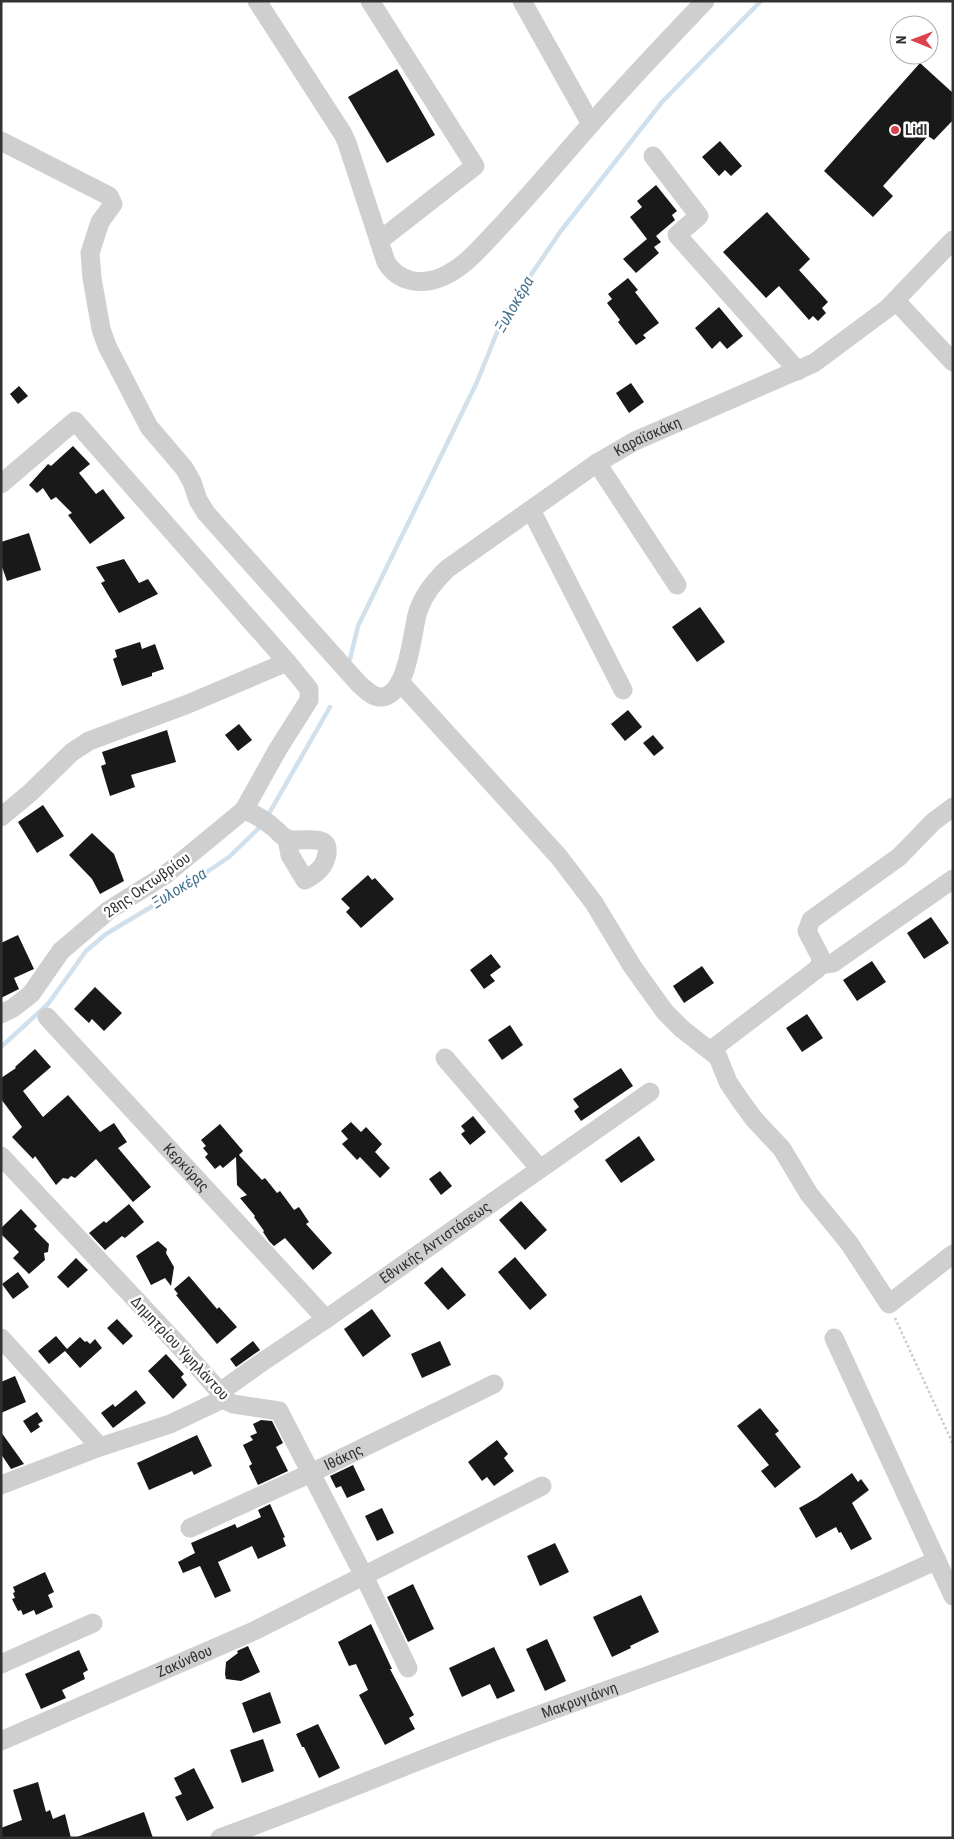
<svg xmlns="http://www.w3.org/2000/svg" width="954" height="1839" font-family="'Roboto Condensed',sans-serif">
<style>
.lines{fill:none;stroke-linecap:round;stroke-linejoin:round}
.stream{stroke:#d0e0ec;stroke-width:4.5}
.building{fill:#191919}
.path{stroke:#ccc;stroke-width:2.5;stroke-dasharray:2.5 2.5;stroke-linecap:butt}
.minor{stroke:#cfcfcf;stroke-width:19}
.poi-dot{fill:#db424c;stroke:#fff;stroke-width:2}
.labels{text-anchor:middle;dominant-baseline:central;stroke-width:5;stroke-linejoin:round;paint-order:stroke}
.poi-label{font-size:15px;font-weight:bold;fill:#323232;stroke:#fff;text-anchor:start}
.street-label{font-size:15px;fill:#323232;stroke:#fff}
.water-label{font-size:16px;font-style:italic;fill:#447290;stroke:#fff}
</style>
<rect width="100%" height="100%" fill="#fff"/>
<g class="lines">
<!-- stream -->
<g class="stream">
<polyline points="350,659 358,626 477,382 504,315 560,232 662,102 761,1"/>
<polyline points="267,817 330,707"/>
<polyline points="1,1047 48,1004 86,951 106,934 186,886 229,857 262,825"/>
</g>
</g>
<!-- building -->
<g class="building">
<polygon points="920,63 953,93 953,120 934,140 928,136 883,186 893,196 873,217 824,171"/>
<polygon points="397,69 435,135 387,163 348,97"/>
<polygon points="720,141 742,166 731,176 725,170 719,176 702,157"/>
<polygon points="656,185 677,211 672,215 675,220 656,236 661,242 654,247 659,253 636,273 623,259 647,239 630,217 642,207 637,201"/>
<polygon points="767,212 810,259 799,270 828,302 822,308 826,313 818,321 813,316 809,320 779,286 766,298 723,252"/>
<polygon points="628,278 638,290 635,292 659,323 643,335 646,338 636,345 618,322 620,320 607,303 612,299 608,294"/>
<polygon points="719,307 743,336 727,349 720,341 712,349 695,328"/>
<polygon points="631,383 644,402 629,413 616,393"/>
<polygon points="19,386 28,396 18,404 10,394"/>
<polygon points="73,446 90,464 79,473 96,494 103,489 125,518 90,544 68,515 72,513 56,497 51,500 43,488 37,493 29,485 48,464 51,466"/>
<polygon points="29,533 41,570 7,581 1,564 1,542"/>
<polygon points="124,559 139,583 148,579 158,594 119,613 101,583 105,581 96,567"/>
<polygon points="700,607 725,642 697,662 672,627"/>
<polygon points="140,642 142,649 155,644 164,669 152,673 152,676 122,686 113,659 117,657 115,650"/>
<polygon points="628,710 642,727 625,741 611,724"/>
<polygon points="239,724 252,740 238,751 225,735"/>
<polygon points="167,730 176,762 131,775 135,787 110,796 101,766 106,764 102,752"/>
<polygon points="653,735 664,748 654,756 643,743"/>
<polygon points="43,805 64,836 37,853 18,822"/>
<polygon points="92,833 114,854 124,881 100,894 92,879 69,855"/>
<polygon points="368,875 372,880 375,878 394,899 361,928 346,912 350,908 341,899"/>
<polygon points="931,917 949,943 924,959 907,933"/>
<polygon points="18,935 34,969 14,978 19,989 1,998 1,943"/>
<polygon points="491,954 501,967 490,975 495,981 484,989 470,970"/>
<polygon points="872,961 886,982 857,1001 843,980"/>
<polygon points="702,966 714,983 684,1003 673,986"/>
<polygon points="95,987 122,1013 104,1031 92,1019 89,1023 74,1009"/>
<polygon points="807,1014 823,1038 802,1052 786,1028"/>
<polygon points="510,1025 523,1045 502,1060 488,1040"/>
<polygon points="35,1049 51,1067 23,1091 43,1117 68,1095 100,1132 114,1123 127,1142 118,1148 151,1187 133,1202 96,1159 75,1178 71,1176 68,1179 63,1178 56,1185 35,1156 33,1159 12,1137 22,1127 1,1099 1,1078 16,1068 15,1067"/>
<polygon points="621,1068 633,1086 581,1121 574,1111 579,1107 573,1099"/>
<polygon points="473,1116 486,1132 470,1145 461,1134 465,1131 461,1126"/>
<polygon points="351,1122 361,1132 366,1127 382,1144 375,1152 390,1168 380,1178 360,1157 357,1160 342,1144 348,1139 341,1131"/>
<polygon points="220,1124 243,1151 239,1155 262,1180 265,1178 277,1193 280,1191 294,1210 299,1207 309,1222 306,1224 332,1253 313,1270 285,1238 274,1246 269,1241 263,1232 264,1231 254,1217 255,1216 240,1198 247,1195 237,1185 236,1157 223,1168 220,1165 215,1169 205,1157 208,1154 203,1148 206,1146 201,1140"/>
<polygon points="639,1136 655,1160 621,1183 605,1160"/>
<polygon points="440,1171 452,1186 441,1195 429,1179"/>
<polygon points="521,1201 547,1230 525,1250 499,1220"/>
<polygon points="129,1204 144,1222 125,1238 122,1236 105,1250 89,1233 104,1221 106,1223"/>
<polygon points="21,1209 37,1226 34,1229 49,1244 48,1252 44,1253 45,1260 29,1274 13,1258 19,1252 1,1234 1,1228"/>
<polygon points="158,1241 167,1249 166,1253 174,1267 171,1286 165,1278 151,1285 136,1256"/>
<polygon points="515,1257 547,1295 530,1310 498,1272"/>
<polygon points="76,1258 88,1270 68,1288 57,1277"/>
<polygon points="442,1267 466,1295 448,1310 424,1283"/>
<polygon points="18,1272 29,1287 13,1299 2,1284"/>
<polygon points="189,1276 217,1309 219,1307 237,1327 217,1344 176,1295 178,1294 174,1289"/>
<polygon points="372,1309 391,1336 363,1357 344,1329"/>
<polygon points="117,1319 133,1336 123,1345 107,1328"/>
<polygon points="56,1336 67,1349 80,1337 85,1342 87,1341 90,1344 95,1339 102,1348 80,1368 65,1351 49,1364 38,1351"/>
<polygon points="253,1341 260,1350 236,1367 230,1359"/>
<polygon points="440,1341 451,1365 422,1378 411,1354"/>
<polygon points="166,1354 184,1374 181,1377 187,1385 173,1399 148,1371"/>
<polygon points="15,1376 26,1402 1,1413 1,1382"/>
<polygon points="136,1390 146,1403 113,1428 101,1413 113,1404 115,1407"/>
<polygon points="760,1408 779,1431 775,1434 801,1467 775,1488 761,1471 769,1465 737,1426"/>
<polygon points="37,1412 43,1421 38,1424 40,1427 31,1433 23,1421"/>
<polygon points="261,1420 272,1421 283,1443 276,1447 288,1471 258,1485 249,1466 252,1464 243,1445 253,1440 250,1436 257,1433 253,1424"/>
<polygon points="1,1432 24,1464 11,1469 1,1454"/>
<polygon points="197,1435 212,1466 194,1475 192,1471 149,1490 137,1463"/>
<polygon points="497,1440 508,1454 504,1458 514,1471 494,1486 487,1477 482,1481 468,1462"/>
<polygon points="353,1465 365,1490 347,1498 341,1486 336,1488 330,1476"/>
<polygon points="852,1473 858,1482 861,1479 869,1490 852,1503 872,1539 851,1550 841,1532 839,1533 836,1527 816,1538 799,1508 817,1498"/>
<polygon points="270,1504 285,1537 283,1538 286,1546 258,1559 252,1546 218,1562 231,1591 215,1598 200,1566 183,1573 178,1562 195,1553 191,1543 235,1524 237,1528 261,1517 258,1510"/>
<polygon points="382,1508 394,1533 377,1541 365,1516"/>
<polygon points="555,1543 569,1572 540,1586 527,1556"/>
<polygon points="45,1572 54,1592 48,1595 53,1607 36,1615 34,1610 23,1615 21,1610 18,1611 12,1599 15,1598 13,1593 15,1592 13,1587"/>
<polygon points="413,1584 434,1629 408,1642 387,1597"/>
<polygon points="641,1595 659,1632 630,1646 631,1648 612,1657 593,1617"/>
<polygon points="371,1624 392,1669 390,1669 414,1715 409,1718 415,1729 385,1745 359,1695 368,1690 356,1664 349,1666 338,1642"/>
<polygon points="547,1639 566,1681 545,1691 526,1649"/>
<polygon points="248,1646 260,1672 241,1681 226,1679 225,1674 226,1662 238,1653 237,1651"/>
<polygon points="494,1647 515,1691 497,1699 490,1684 462,1697 449,1668"/>
<polygon points="79,1650 88,1670 83,1673 85,1679 62,1690 66,1698 41,1709 25,1674"/>
<polygon points="270,1692 281,1723 253,1733 242,1703"/>
<polygon points="318,1724 340,1768 319,1778 304,1747 302,1747 296,1734"/>
<polygon points="263,1739 274,1771 242,1783 230,1750"/>
<polygon points="194,1768 214,1808 187,1821 175,1797 182,1794 174,1778"/>
<polygon points="38,1782 46,1812 50,1810 53,1819 65,1814 71,1838 1,1838 1,1828 22,1820 13,1790"/>
<polygon points="144,1812 153,1838 77,1838 77,1837"/>
</g>
<g class="lines">
<!-- path -->
<polyline class="path" points="895,1318 953,1444"/>
<!-- minor -->
<g class="minor">
<path d="M257,1L343,134L347,143L386,262C398,282 421,286 442,277C465,267 482,246 499,228C528,197 556,164 584,132C623,87 664,44 705,1"/>
<polyline points="370,1 475,166 379,241"/>
<polyline points="522,1 591,124"/>
<path id="s1" d="M1,141L109,196L113,204L100,222L90,253L92,278L101,329L107,346L149,427L184,468L192,482L198,500L206,513L359,684C365,689 373,698 382,697C409,694 412,630 418,611C424,594 434,582 447,569L597,463L635,441L814,363L888,308L953,240"/>
<polyline points="653,156 699,216 677,235 798,371"/>
<polyline points="896,301 953,362"/>
<polyline points="597,463 677,585"/>
<polyline points="1,484 75,421 287,662 309,689 309,700 278,749 244,810 165,875 109,910 61,951 31,994 13,1008 1,1014"/>
<polyline points="531,510 623,690"/>
<polyline points="400,682 559,857 594,903 632,966 665,1012 682,1029 718,1057 728,1082 740,1100 754,1119 782,1149 809,1194 849,1243 889,1304 953,1254"/>
<path d="M244,810C255,814 265,820 274,828C278,831 281,836 286,838C297,845 330,830 327,854C325,867 316,874 305,880L290,855L287,839"/>
<polyline points="1,817 30,793 72,752 89,741 188,704 287,662"/>
<polyline points="821,965 833,963 953,879"/>
<path id="s2" d="M47,1017L326,1319"/>
<polyline points="711,1050 816,970 821,965 820,956 807,931 811,920 899,857 933,822 953,807"/>
<polyline points="445,1058 540,1169"/>
<polyline points="1,1156 182,1349 220,1392 223,1399 233,1404 279,1411 364,1576 408,1668"/>
<polyline points="1,1338 100,1447"/>
<polyline points="834,1338 953,1596"/>
<path id="s3" d="M220,1392L255,1367L326,1319L650,1092"/>
<polyline points="1,1485 100,1447 170,1424 223,1399"/>
<path id="s4" d="M190,1528L311,1473L494,1384"/>
<polyline points="1,1664 93,1623"/>
<path id="s5" d="M1,1741L254,1631L542,1486"/>
<path id="s6" d="M220,1838C318,1803 414,1761 512,1725C654,1672 799,1625 937,1560"/>
</g>
</g>
<!-- markers -->
<circle class="poi-dot" cx="895" cy="130" r="5"/>
<g class="labels">
<!-- poi labels -->
<g class="poi-label">
<text x="905" y="130">Lidl</text>
</g>
<!-- street labels -->
<g class="street-label">
<text stroke="none"><textPath href="#s1" startOffset="1122">Καραϊσκάκη</textPath></text>
<text transform="translate(147 885) rotate(-35)">28ης Οκτωβρίου</text>
<text stroke="none"><textPath href="#s2" startOffset="205">Κερκύρας</textPath></text>
<text stroke="none"><textPath href="#s3" startOffset="262">Εθνικής Αντιστάσεως</textPath></text>
<text transform="translate(180 1348) rotate(47)">Δημητρίου Υψηλάντου</text>
<text stroke="none"><textPath href="#s4" startOffset="169">Ιθάκης</textPath></text>
<text stroke="none"><textPath href="#s5" startOffset="200">Ζακύνθου</textPath></text>
<text stroke="none"><textPath href="#s6" startOffset="385">Μακρυγιάννη</textPath></text>
</g>
<!-- water labels -->
<g class="water-label">
<text transform="translate(514 304) rotate(-60)">Ξυλοκέρα</text>
<text transform="translate(179 888) rotate(-32)">Ξυλοκέρα</text>
</g>
</g>
<!-- border -->
<rect width="954" height="1839" fill="none" stroke="#323232" stroke-width="5"/>
<!-- north arrow -->
<g transform="translate(914 40) rotate(271)"><circle r="24" fill="#ffffff" stroke="#adadad"/>
<path d="M0-4L9 19L0 12L-9 19Z" fill="#db424c"/>
<text y="-8" font-size="14" font-weight="bold" text-anchor="middle" fill="#323232">N</text>
</g>
</svg>
